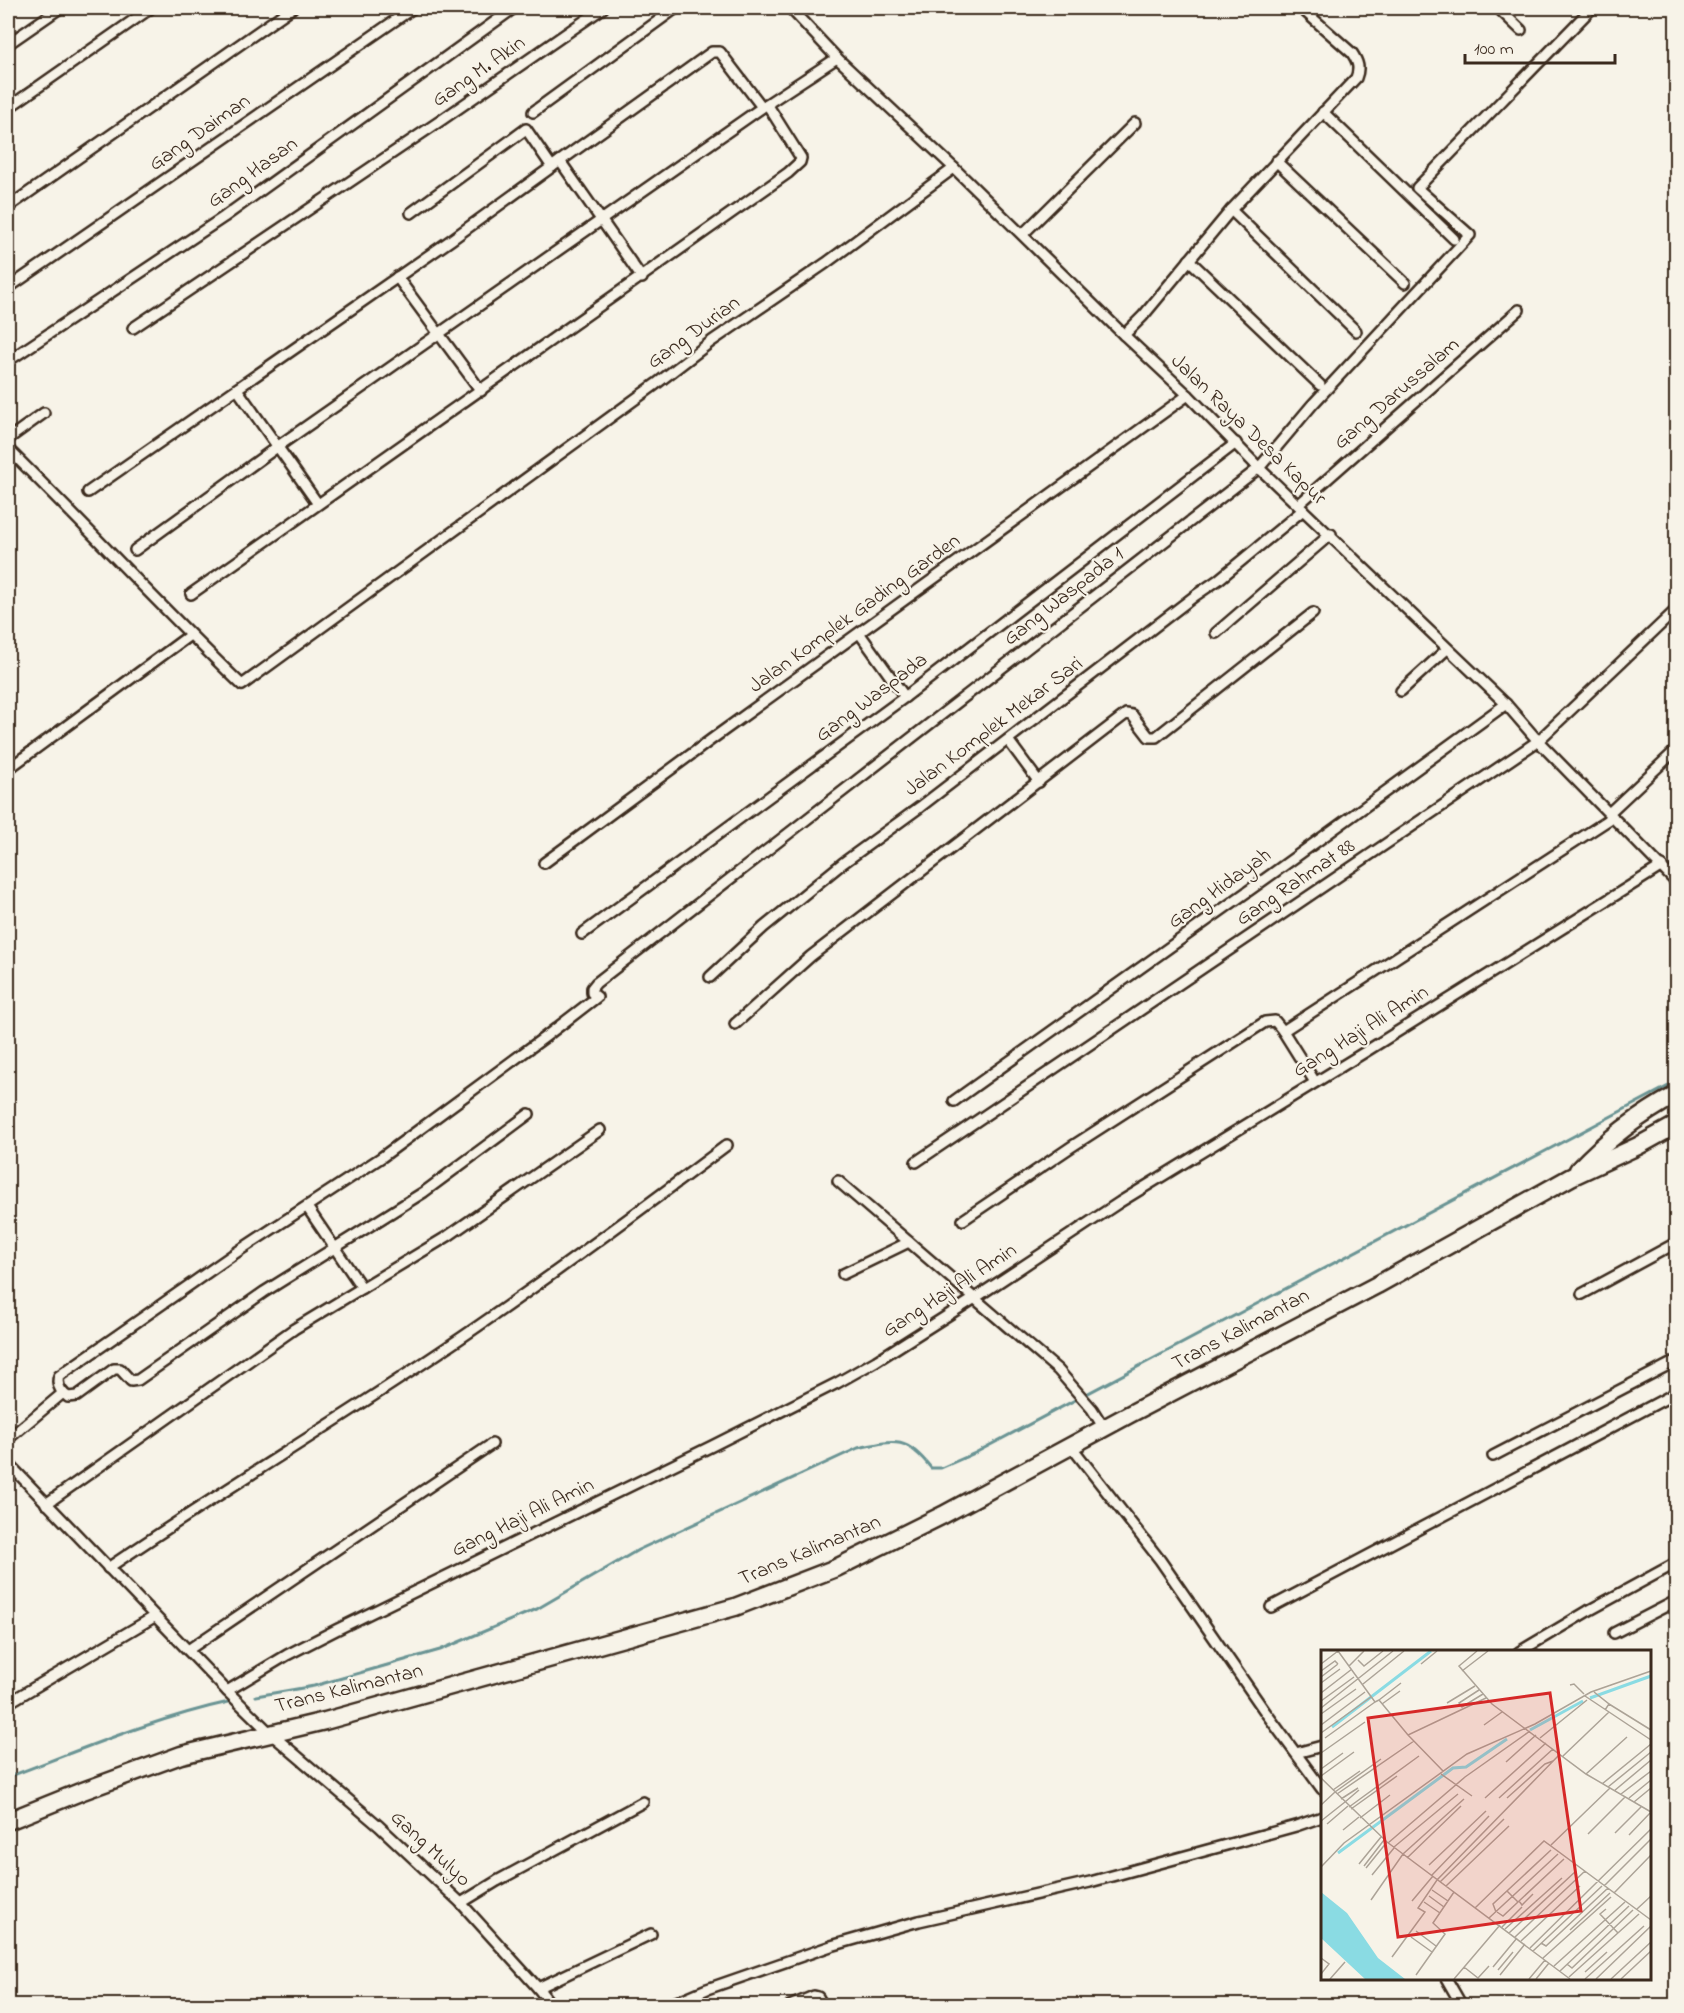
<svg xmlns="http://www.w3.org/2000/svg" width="1684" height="2013" font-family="'Indie Flower',sans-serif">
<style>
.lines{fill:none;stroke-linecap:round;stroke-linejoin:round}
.stream{stroke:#6a9494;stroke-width:3}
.street-casing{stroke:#3b2a1e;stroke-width:14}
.highway-casing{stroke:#3b2a1e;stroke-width:21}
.street{stroke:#f7f3e8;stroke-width:9}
.highway{stroke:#f7f3e8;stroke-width:16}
.labels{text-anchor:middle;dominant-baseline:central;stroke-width:4.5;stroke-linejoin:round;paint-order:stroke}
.street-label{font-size:21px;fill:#3b2a1e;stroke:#f7f3e8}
.inset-river{fill:none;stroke:#8adbe3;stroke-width:3}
.inset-road{fill:none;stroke:#aca397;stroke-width:1.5}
.view{fill:#d62828;fill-opacity:0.15;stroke:#d62828;stroke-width:3}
.inset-edge{fill:none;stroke:#3b2a1e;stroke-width:3}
</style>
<rect width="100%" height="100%" fill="#f7f3e8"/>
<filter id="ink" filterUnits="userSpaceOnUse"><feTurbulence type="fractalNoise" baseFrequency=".0167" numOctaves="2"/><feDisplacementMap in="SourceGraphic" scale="12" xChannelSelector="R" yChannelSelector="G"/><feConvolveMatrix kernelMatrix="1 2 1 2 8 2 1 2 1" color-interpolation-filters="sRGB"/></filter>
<g filter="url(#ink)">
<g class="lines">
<!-- stream -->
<g class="stream">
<path d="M256,1696L314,1686L440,1650L537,1609L638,1550L858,1448C895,1440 906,1436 931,1468H941L975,1453L1676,1082"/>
<path d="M8,1777C82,1749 155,1718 233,1701"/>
</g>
<!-- street casing -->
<g class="street-casing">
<g id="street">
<polyline points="790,8 837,58 954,168 1124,335 1188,395 1259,468 1506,704 1538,741 1676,882"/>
<polyline points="1498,8 1521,30"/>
<polyline points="8,44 60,8"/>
<polyline points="8,108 151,8"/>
<polyline points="533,112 676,8"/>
<polyline points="1323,112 1454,239"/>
<polyline points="560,161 712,52 720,52 762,107"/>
<polyline points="1276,161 1405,283"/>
<polyline points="8,207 292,8"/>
<polyline points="1231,210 1356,331"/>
<polyline points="411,213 526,129 552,167"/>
<polyline points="1023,234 1135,123"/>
<polyline points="1189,260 1320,385"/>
<polyline points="397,277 481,391"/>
<polyline points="8,288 413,8"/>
<polyline points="133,328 443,119 603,8"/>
<path d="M1124,335L1143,316L1231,210L1356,78C1360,68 1358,62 1352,53L1301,8"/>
<polyline points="8,361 224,217 514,8"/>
<polyline points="237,389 318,504"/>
<polyline points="8,439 44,413"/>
<path d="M8,449C87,527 162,608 242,685L656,384L712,341L826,263L954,168"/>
<polyline points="88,492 451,240 560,161 642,278"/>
<polyline points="1298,505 1519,310"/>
<polyline points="135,550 277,447 767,104 837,58"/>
<polyline points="191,594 788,173 800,162 801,158 767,104"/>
<polyline points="1216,633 1331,534"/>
<polyline points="860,634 905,697"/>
<polyline points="1401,691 1447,649"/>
<polyline points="1008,740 1039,782"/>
<polyline points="8,769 190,635"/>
<polyline points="1609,813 1676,750"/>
<polyline points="544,863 712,739 1188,395"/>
<polyline points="582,934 905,697 1236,443"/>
<polyline points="710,977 764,927 843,863 920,807 1196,595 1218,580 1303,510"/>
<polyline points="735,1024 811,956 1126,714 1132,715 1149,737 1156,737 1313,613"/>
<polyline points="1283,1031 1315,1082"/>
<polyline points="954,1101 1272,874 1506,704"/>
<path d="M529,1114L424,1192L264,1292L138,1380L131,1381L120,1369H114L77,1396L68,1397C61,1392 56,1385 59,1376L234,1254L382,1157L545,1037L597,997L592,993V988L596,983L1259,468L1312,405L1470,235L1417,188L1592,8"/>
<polyline points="916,1162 1538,741 1676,610"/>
<polyline points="838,1181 1058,1370 1092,1409 1104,1428"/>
<polyline points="307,1207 362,1288"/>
<polyline points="963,1220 1071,1147 1265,1022 1275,1021 1283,1031 1613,817"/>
<polyline points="843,1274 909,1242"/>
<polyline points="1582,1294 1676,1243"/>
<polyline points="8,1439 63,1393"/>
<polyline points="1071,1446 1160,1560 1266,1713 1322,1789"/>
<polyline points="1493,1456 1676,1361"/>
<polyline points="8,1463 227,1691 270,1733 379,1826 461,1903 538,1988 552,2006"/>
<polyline points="46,1504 294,1329 448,1236 600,1130"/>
<path d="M108,1568C218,1493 333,1424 443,1350C540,1285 634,1215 727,1145"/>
<polyline points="1271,1607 1676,1393"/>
<polyline points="1614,1633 1676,1601"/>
<polyline points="188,1650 492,1444"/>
<polyline points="1519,1652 1588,1611 1676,1563"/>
<polyline points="227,1691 287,1655 336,1630 712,1446 837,1383 876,1361 975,1298 1120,1202 1365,1052 1662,866"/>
<polyline points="8,1703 154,1617"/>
<polyline points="1296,1753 1322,1746"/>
<polyline points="461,1903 497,1881 643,1802"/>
<polyline points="1446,1978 1462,2006"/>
<polyline points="538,1988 651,1934"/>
<polyline points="667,2006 707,1989 831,1946 919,1921 1090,1882 1296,1826 1322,1817"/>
<polyline points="790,2006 814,1996 818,1997 823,2006"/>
</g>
</g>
<!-- highway casing -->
<g class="highway-casing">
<g id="highway">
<path d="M1578,1170C1607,1139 1639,1115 1676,1095"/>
<polyline points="8,1821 80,1792 181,1755 325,1721 674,1624 735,1607 836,1568 943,1515 1130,1414 1377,1285 1571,1177 1638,1146 1676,1125"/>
</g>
</g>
<!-- street -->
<use href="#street" class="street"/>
<!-- highway -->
<use href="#highway" class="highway"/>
</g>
</g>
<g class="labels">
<!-- street labels -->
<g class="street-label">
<text transform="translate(479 72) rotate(-35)">Gang M. Akin</text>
<text transform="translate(200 133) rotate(-35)">Gang Daiman</text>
<text transform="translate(253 173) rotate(-36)">Gang Hasan</text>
<text transform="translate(694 333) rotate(-36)">Gang Durian</text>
<text transform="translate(1397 394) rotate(-41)">Gang Darussalam</text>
<text transform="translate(1248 430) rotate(44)">Jalan Raya Desa Kapur</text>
<text transform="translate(1064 597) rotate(-38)">Gang Waspada 1</text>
<text transform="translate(855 614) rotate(-36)">Jalan Komplek Gading Garden</text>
<text transform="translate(872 698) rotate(-37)">Gang Waspada</text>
<text transform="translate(994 727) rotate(-37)">Jalan Komplek Mekar Sari</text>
<text transform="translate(1296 883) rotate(-34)">Gang Rahmat 88</text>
<text transform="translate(1220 889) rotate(-36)">Gang Hidayah</text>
<text transform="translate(1361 1032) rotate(-32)">Gang Haji Ali Amin</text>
<text transform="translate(950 1291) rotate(-33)">Gang Haji Ali Amin</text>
<text transform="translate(1241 1330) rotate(-28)">Trans Kalimantan</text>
<text transform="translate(523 1518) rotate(-26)">Gang Haji Ali Amin</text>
<text transform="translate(810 1551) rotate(-23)">Trans Kalimantan</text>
<text transform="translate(349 1689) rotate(-14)">Trans Kalimantan</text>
<text transform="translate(430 1849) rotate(43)">Gang Mulyo</text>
</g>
</g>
<!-- overview -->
<g transform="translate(1321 1650)">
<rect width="330" height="330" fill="#f7f3e8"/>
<path d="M0,242L26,263L57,308L84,329H44L0,288Z" fill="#8adbe3"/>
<path class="inset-river" d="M269,48L330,26M11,77L110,1M209,80L262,51M17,203L132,118L145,117L186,89"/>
<path class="inset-road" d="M17,1L54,52L58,50L87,85M156,1L138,16L171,54L265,124L330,162M37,10L43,16L62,1M0,14L17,1M100,14L116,1M28,16L43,1M0,21L14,11L17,14M141,21L167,1M0,27L17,14M0,33L19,19M42,34L83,1M249,35L253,34L263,44M158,40L138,53L141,57L162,44M273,42L288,54L284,60M0,43L31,19M264,46L330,90M58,50L80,33M0,51L33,27M126,53L154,36M61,54L79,41M288,54L330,80M0,58L72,1M0,64L35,39M0,75L44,42M163,75L181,62M0,83L50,47M4,88L54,52M219,88L266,50M0,103L44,72M242,106L288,62M185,112L215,85M0,119L22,103M122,121L87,85L165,48M120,124L151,146M265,124L306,87M0,126L33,102M0,128L66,192L249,329M281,134L330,94M287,137L330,102M12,140L39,121M293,141L330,110M14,142L60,109M16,144L93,91M300,144L330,121M164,148L225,93M178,148L232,99M186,148L224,114L232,111M308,148L330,130M20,149L37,138M24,152L38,140M313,152L330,138M0,155L14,142M28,157L98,106M30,159L76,126M39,168L69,145M0,171L24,152M6,174L27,156M22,180L38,167M294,183L320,157M267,184L304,147M308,185L330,162M67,193L144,127L209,81M230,195L289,138M73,197L137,144M86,208L140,156M38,214L60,187M108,215L165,161M43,216L63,190M0,217L23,193L146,104L214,74L270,42L330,21M45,218L66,192M51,225L73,198M111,225L168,166M119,232L183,169M125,236L188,176M283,236L330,189M111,240L127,251M186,241L197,252L243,209M293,243L330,205M108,246L123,257M50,250L82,204L143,149M91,251L112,226M198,251L201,255L212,244M103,252L119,263M154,258L223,191L330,270M285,259L279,264L297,283M316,259L330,246M175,262L172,254L230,200M176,262L182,266L197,252M168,268L237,204M181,277L201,257M184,279L241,228M249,280L289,243M95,281L115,296M188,283L255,221M90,287L111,302M194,287L264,221M200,291L259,236M220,293L225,296L287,238M209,298L330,179M212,301L281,236M71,307L104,262L97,258L116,230L239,104M0,308L8,314L0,324M222,308L290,247M246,314L251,318L312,260M233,316L304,252M143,317L157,328L168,316M172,317L196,288M177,320L192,302M239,321L308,256M264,322L286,302M95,325L124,284L112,273L133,242M179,325L204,294M248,327L318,264M9,329L24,312M133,329L179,275M208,329L224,310M215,329L228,313M264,329L323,276M275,329L330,276M290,329L330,292M300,329L330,301"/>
<path class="view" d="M229,43L260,261L77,287L47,68Z"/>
<rect width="330" height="330" class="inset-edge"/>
</g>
<!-- margin -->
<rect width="1684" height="2013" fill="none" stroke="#f7f3e8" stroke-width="30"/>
<rect x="15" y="15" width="1654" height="1983" fill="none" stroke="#3b2a1e" stroke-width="2" filter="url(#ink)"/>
<!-- scale -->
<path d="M1465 54v9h150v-9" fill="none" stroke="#3b2a1e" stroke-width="3"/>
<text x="1474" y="54" font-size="18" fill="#3b2a1e" stroke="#f7f3e8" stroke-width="4.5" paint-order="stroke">100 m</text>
</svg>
